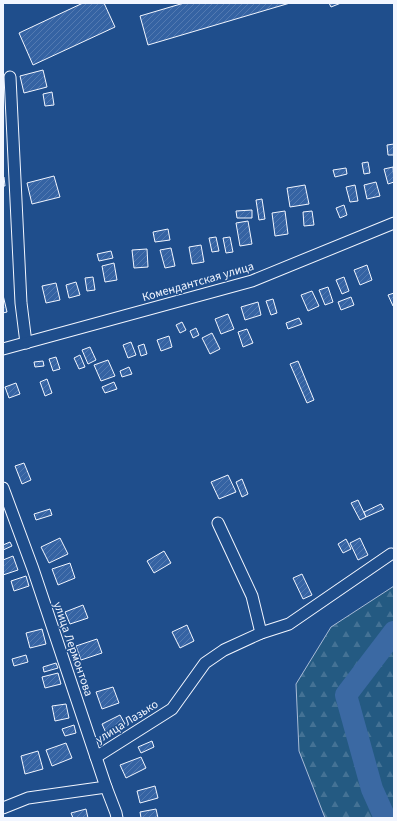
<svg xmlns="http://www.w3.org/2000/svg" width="397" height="821" font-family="'Source Sans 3',sans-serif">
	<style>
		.forest { fill: url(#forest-firs); stroke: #a8bbd7 }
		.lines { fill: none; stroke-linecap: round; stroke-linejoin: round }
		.river { stroke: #3b69a3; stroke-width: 22 }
		.building { fill: url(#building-hatch); stroke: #f2f6ff }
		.minor-casing { stroke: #f2f6ff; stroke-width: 13 }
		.minor { stroke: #1f4e8c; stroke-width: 11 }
		.labels { text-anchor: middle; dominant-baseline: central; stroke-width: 3; stroke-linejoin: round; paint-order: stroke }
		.street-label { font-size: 12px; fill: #f2f6ff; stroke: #1f4e8c }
	</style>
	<defs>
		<pattern id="forest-firs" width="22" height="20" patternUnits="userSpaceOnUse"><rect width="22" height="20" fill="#245a82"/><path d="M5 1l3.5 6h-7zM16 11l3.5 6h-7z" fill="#447295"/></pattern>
		<pattern id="building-hatch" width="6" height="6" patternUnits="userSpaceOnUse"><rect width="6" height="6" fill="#3563a3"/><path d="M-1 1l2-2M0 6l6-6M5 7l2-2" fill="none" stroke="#537ab1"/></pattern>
	</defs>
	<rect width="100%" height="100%" fill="#1f4e8c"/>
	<!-- forest -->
	<path class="forest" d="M394,586V818H325L299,751L296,684L331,627Z"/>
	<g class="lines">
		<!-- river -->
		<path class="river" d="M385,818L372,789L346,695L394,632"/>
	</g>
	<!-- building -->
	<g class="building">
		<path d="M83,3H104L115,27L33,65L19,33Z"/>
		<path d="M184,3H290L148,45L140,16Z"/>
		<path d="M329,3H341L331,7Z"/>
		<path d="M43,70L47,87L24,93L20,76Z"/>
		<path d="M52,92L54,105L45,106L43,94Z"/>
		<path d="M394,144V155H388L387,145Z"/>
		<path d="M368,162L370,173L364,174L362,163Z"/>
		<path d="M393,167L394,182L388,184L384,169Z"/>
		<path d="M346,168L347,174L335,177L333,170Z"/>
		<path d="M54,176L60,197L32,204L27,183Z"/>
		<path d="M3,177H4L5,186H3Z"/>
		<path d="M376,182L380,196L367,199L364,185Z"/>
		<path d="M305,185L309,204L290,207L287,188Z"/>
		<path d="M355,185L358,201L350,202L346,187Z"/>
		<path d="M262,199L265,219L259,220L256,200Z"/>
		<path d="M344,205L347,215L340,218L336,208Z"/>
		<path d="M252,210V218H237L236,211Z"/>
		<path d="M285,211L288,234L275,236L272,213Z"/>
		<path d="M312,211L314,225L304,226L303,212Z"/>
		<path d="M248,221L252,244L240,246L236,223Z"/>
		<path d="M168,229L170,240L155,242L153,232Z"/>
		<path d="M216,237L219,251L212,252L209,238Z"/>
		<path d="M230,237L233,252L226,253L223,238Z"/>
		<path d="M201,245L204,262L192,264L189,247Z"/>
		<path d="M171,248L175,266L165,268L160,250Z"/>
		<path d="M147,249L148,267L134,268L132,250Z"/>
		<path d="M111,251L113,258L99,261L97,254Z"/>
		<path d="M114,263L117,280L105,282L102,266Z"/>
		<path d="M367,265L372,280L360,285L354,270Z"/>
		<path d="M93,277L95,290L87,291L85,278Z"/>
		<path d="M344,277L349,291L342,294L336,280Z"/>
		<path d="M76,282L80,295L69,298L66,285Z"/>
		<path d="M56,283L60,300L46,303L42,286Z"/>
		<path d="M328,287L333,302L325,305L319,290Z"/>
		<path d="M312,291L319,306L308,311L301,295Z"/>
		<path d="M394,293V306H393L388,295Z"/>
		<path d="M3,295L7,312L3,313Z"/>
		<path d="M351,297L354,305L341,310L338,302Z"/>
		<path d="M273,299L277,313L271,315L266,301Z"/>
		<path d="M258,302L261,315L245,320L241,307Z"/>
		<path d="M228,314L234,329L221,334L215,319Z"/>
		<path d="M299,318L302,324L288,329L286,323Z"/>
		<path d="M182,322L186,330L180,333L176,325Z"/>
		<path d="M196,328L199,335L193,338L190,331Z"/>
		<path d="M247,329L253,343L243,347L238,332Z"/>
		<path d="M212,333L220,349L210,354L202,338Z"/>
		<path d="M169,336L172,347L161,351L157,340Z"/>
		<path d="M131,342L136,355L128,358L123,345Z"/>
		<path d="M144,344L147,354L141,356L138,346Z"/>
		<path d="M90,347L96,360L88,364L82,350Z"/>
		<path d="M80,355L85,367L79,369L74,358Z"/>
		<path d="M56,357L60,369L53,371L49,359Z"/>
		<path d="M108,360L115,376L101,381L94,365Z"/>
		<path d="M43,361L44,366L35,367L34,362Z"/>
		<path d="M298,361L314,400L307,403L290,364Z"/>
		<path d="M129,367L132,374L122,377L120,371Z"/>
		<path d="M47,379L52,393L45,396L40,382Z"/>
		<path d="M114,382L117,389L105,393L102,387Z"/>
		<path d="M16,383L20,394L9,398L5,387Z"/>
		<path d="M24,463L31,480L22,484L15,466Z"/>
		<path d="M228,475L236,492L219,499L211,482Z"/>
		<path d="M242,479L248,494L242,497L236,482Z"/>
		<path d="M358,500L366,517L360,520L351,503Z"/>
		<path d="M381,504L384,509L366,517L364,512Z"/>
		<path d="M50,509L52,515L36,520L34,514Z"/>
		<path d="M60,538L68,554L49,563L41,547Z"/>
		<path d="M360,538L368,555L358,560L350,543Z"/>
		<path d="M346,539L351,549L343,553L338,544Z"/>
		<path d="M10,542L12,546L3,550V545Z"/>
		<path d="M164,551L171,563L154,573L147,561Z"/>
		<path d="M13,556L18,570L3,575V560Z"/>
		<path d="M70,563L75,578L58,585L52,569Z"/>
		<path d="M302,574L312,595L303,599L293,578Z"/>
		<path d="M26,576L29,586L14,591L11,581Z"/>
		<path d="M83,605L88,618L70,624L65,612Z"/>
		<path d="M187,625L194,641L180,648L172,632Z"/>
		<path d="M42,629L46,644L30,648L26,633Z"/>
		<path d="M97,639L102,653L81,660L76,646Z"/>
		<path d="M26,655L28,662L14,666L12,659Z"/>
		<path d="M56,663L58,668L44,672L43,667Z"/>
		<path d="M58,673L61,684L45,688L42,677Z"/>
		<path d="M113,687L119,703L102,709L96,692Z"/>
		<path d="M66,704L69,718L55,721L52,706Z"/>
		<path d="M120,715L125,724L106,733L102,724Z"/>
		<path d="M74,725L76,733L65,736L62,729Z"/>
		<path d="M152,741L154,747L141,753L138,747Z"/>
		<path d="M66,743L72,758L52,766L46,750Z"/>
		<path d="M38,751L43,769L25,774L21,756Z"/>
		<path d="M141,757L146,768L126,778L120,765Z"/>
		<path d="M155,786L158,798L140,803L137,791Z"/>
		<path d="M86,809L88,818H73L71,813Z"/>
		<path d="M156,809L158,818H141L140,812Z"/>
	</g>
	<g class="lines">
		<defs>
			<g id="minor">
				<path d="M10,77L21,303L26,343"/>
				<path d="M3,349L252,281L394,223"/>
				<path d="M3,488L33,569L106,787L116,813L117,818"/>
				<path d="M218,523L252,596L261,633"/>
				<path d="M96,757L172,709L205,663L224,650L261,633L289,624L391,554"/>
				<path d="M3,808L28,798L106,787"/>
			</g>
		</defs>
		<!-- minor casing -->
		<use href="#minor" class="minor-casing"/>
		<!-- minor -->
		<use href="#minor" class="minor"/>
	</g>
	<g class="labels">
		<!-- street labels -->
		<g class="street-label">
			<text transform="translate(198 282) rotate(-16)">Комендантская улица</text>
			<text transform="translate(73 649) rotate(71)">улица Лермонтова</text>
			<text transform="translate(127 722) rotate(-32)">улица Лазько</text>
		</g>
	</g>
	<!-- border -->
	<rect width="397" height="821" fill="none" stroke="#f2f6ff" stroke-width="8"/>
</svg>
